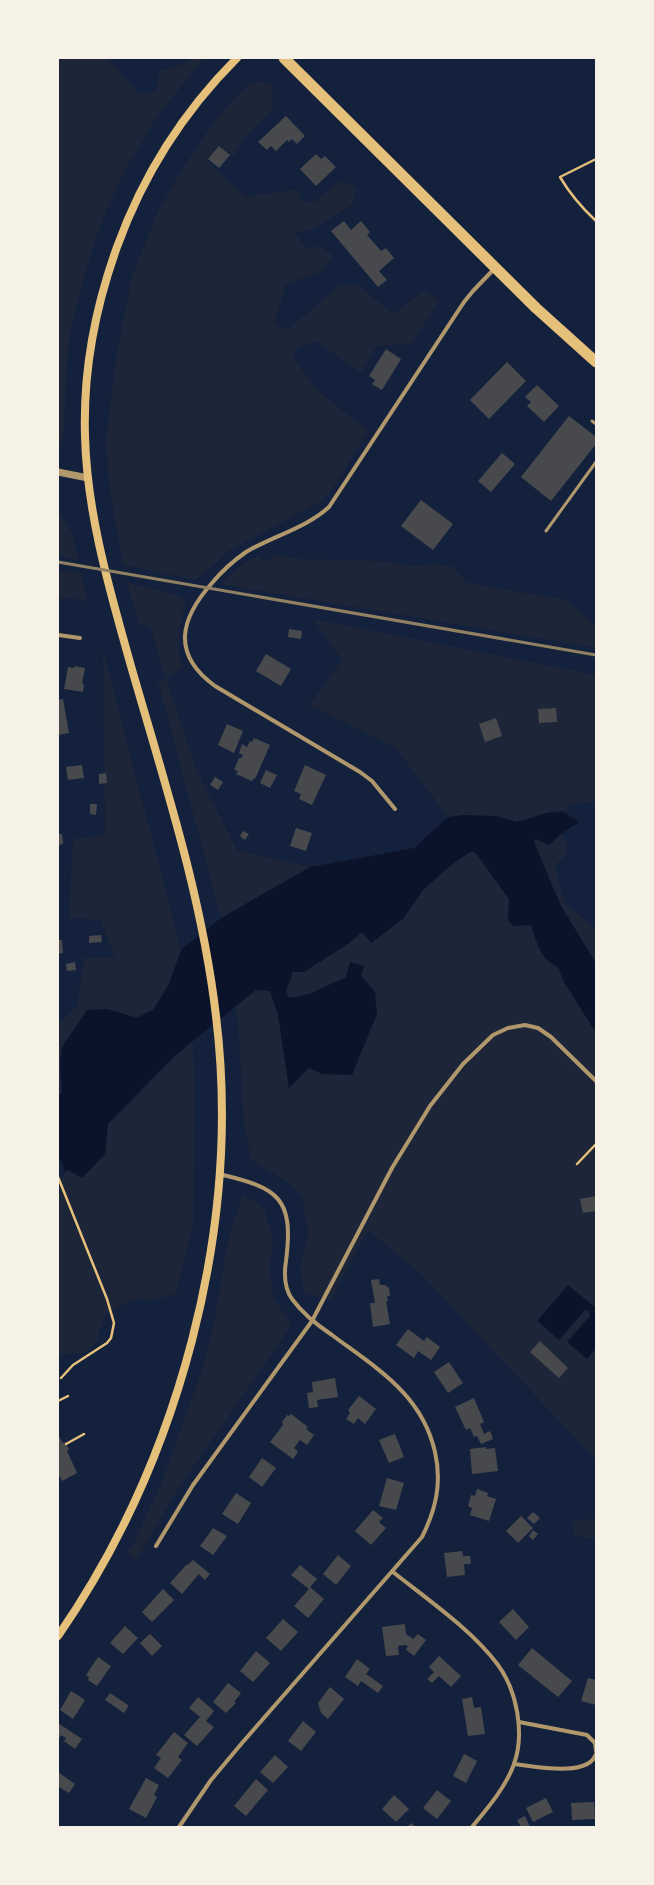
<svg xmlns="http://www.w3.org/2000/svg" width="654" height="1885" font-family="'Crimson Pro',serif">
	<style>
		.green { fill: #1d2539 }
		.water { fill: #0b132b }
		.pier { fill: #14213d }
		.building { fill: #48494c }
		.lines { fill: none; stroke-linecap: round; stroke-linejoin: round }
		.path { stroke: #e5c07b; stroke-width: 2.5 }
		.service { stroke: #b1986c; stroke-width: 3 }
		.minor { stroke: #b1986c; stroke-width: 4 }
		.tertiary { stroke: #b1986c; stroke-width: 7 }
		.secondary { stroke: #e5c07b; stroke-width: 8 }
		.trunk { stroke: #e5c07b; stroke-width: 11 }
		.rail { stroke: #918062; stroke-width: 3 }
	</style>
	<rect width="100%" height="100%" fill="#14213d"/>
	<!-- green -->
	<g class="green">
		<path d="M58,58H107L140,94L156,91L160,71L186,63L190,58H204L158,115L128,165L108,206L93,246L70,330L66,378L64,433L61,443L58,446Z"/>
		<path d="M261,81L272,85L273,109L243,139L233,157L220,146L207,160L244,196L252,197L257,193L262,194L297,190L303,202H314L340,181L357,187L352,205L312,230L294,232L307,249L320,246L333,256L321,272L286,284L274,325L289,329L340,285L357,284L393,314L425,290L439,301L411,344L376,346L361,373L316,341L298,348L293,357L317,390L368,431L336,484L320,502L230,550L196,580L123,565L109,484L106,442L116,358L132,276L157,214L180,173L213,123L238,94L251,84Z"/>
		<path d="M58,509L72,534L78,559L58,556Z"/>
		<path d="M259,555L263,562L276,555L300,559L380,561L411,566L437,564L453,567L467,583L567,600L596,627V648L220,584L244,563Z"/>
		<path d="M58,570L81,573L87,600L81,601L71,597L58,599Z"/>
		<path d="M127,582L182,597L186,604C178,626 175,645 183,667L166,679L197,772L237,850L310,867L414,848L448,817L395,747L309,705L342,660L313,619L596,675V802L572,804L564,811L579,822L562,833L568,845L563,858L555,865L560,889L567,905L596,929V1460L420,1273L368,1230L331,1300L305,1294L300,1269L308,1232L302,1197L289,1183L251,1160L244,1124L238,1022L221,918L158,682L166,679L150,627L139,625Z"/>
		<path d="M103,650L181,950L190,1003L195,1088L193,1226L176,1294L155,1300L135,1299L106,1314L101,1324L97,1342L84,1353L58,1354V1023L77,1007L84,958L115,957L100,920L69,918L73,839L105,835Z"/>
		<path d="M243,1195L255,1201L265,1211L273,1242L269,1268L274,1299L291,1324L283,1338L179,1487L136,1561L127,1551L133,1545L162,1482L203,1367L215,1317L228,1239Z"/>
		<path d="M596,1518V1539L575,1536L572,1522Z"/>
	</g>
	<!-- water -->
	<g class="water">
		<path d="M563,811L579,822L562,833L549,845L536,839L534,842L561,906L596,963V1033L564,982L558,967C541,961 536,941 531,925L513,926L508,920L509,899L475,852H470L450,866L423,890L403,919L371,943L362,932L348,944L304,972H293L286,991L289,998L309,994L346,977L350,962L364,966L361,976L375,992L377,1014L352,1075L322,1074L309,1068L289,1088L278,1015L270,991L256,990L177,1054L108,1124L105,1154L82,1178L68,1170L58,1177V1097L62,1092L60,1063L62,1047L87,1010L108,1009L136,1018L153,1010L169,984L181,950L221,918L310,867L414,848L448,817L463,815L496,816L517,822L546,813Z"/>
		<path d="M568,1285L596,1308V1348L587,1359L567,1342L589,1317L590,1315L589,1311L585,1310L559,1340L537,1321Z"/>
	</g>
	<!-- pier -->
	<path class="pier" d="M58,1154L66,1174L58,1179Z"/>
	<!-- building -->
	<g class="building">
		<path d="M286,116L305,136L297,144L292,139L289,142L287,140L276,151L271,146L267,150L258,142Z"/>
		<path d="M219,146L230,155L219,168L208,159Z"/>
		<path d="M316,154L321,159L325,156L336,167L316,186L300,169Z"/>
		<path d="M344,221L351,230L361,221L370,232L367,235L381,251L386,248L394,258L379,271L387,280L378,287L331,231Z"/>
		<path d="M386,349L401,359L382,390L372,384L375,380L369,376Z"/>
		<path d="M507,362L526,381L489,419L470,400Z"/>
		<path d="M537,385L559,406L544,422L527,406L531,402L525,397Z"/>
		<path d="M569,416L596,437V444L551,501L521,477Z"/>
		<path d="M502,453L515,464L491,492L478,481Z"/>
		<path d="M421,500L453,524L433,550L401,526Z"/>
		<path d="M289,629L302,631L301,639L288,637Z"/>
		<path d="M266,654L291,669L281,686L256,671Z"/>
		<path d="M75,666L85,668L82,683L84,684L83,692L64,689L68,667L74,668Z"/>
		<path d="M63,699L69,733L58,735V700Z"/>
		<path d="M556,708L557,722L539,723L538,709Z"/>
		<path d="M496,718L502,736L485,742L479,724Z"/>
		<path d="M227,724L243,731L234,753L218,745Z"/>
		<path d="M254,738L270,745L255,779L254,778L252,781L236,774L238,771L234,770L239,758H241L243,755L239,753L242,744L247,747L250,741L252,742Z"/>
		<path d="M82,765L84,778L68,780L66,767Z"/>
		<path d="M305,765L326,775L312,805L299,799L301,794L294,791Z"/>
		<path d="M266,770L277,775L270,788L260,783Z"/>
		<path d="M106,773L107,783L99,784V774Z"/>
		<path d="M215,777L223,782L218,790L210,785Z"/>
		<path d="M90,804H97L96,815L90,814Z"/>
		<path d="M296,828L312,833L306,851L290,846Z"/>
		<path d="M243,831L249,834L245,840L240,836Z"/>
		<path d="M58,834H62L63,844L58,845Z"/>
		<path d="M101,935L102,942L89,943V936Z"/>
		<path d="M58,940H62L63,953L58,954Z"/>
		<path d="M75,962L76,970L67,971L66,964Z"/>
		<path d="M596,1196V1211L583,1213L580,1199Z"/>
		<path d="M379,1279L380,1285H385L389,1288L390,1296H387L388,1301H386L390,1324L373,1327L370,1303H375L371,1280Z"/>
		<path d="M408,1329L424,1341L427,1337L440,1347L431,1360L418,1351L414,1358L396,1345Z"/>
		<path d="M540,1341L568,1368L559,1378L530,1352Z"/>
		<path d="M449,1362L463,1383L448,1393L434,1372Z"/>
		<path d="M335,1378L338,1397L317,1400L318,1407L309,1408L307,1393L313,1392L312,1382Z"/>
		<path d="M359,1396L376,1409L365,1424L358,1418L354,1424L346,1419L350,1413L348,1410Z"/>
		<path d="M474,1398L484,1422L480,1424L484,1434L490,1431L493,1439L481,1444L477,1436L474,1437L470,1428L466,1430L455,1407Z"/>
		<path d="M291,1414L308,1427L306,1429L314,1435L307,1445L300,1440L294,1448L298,1452L293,1459L270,1442L283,1425L282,1422L287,1415L289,1416Z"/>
		<path d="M395,1434L404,1457L389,1463L379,1440Z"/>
		<path d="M58,1435L63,1443L65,1442L69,1449L67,1451L77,1473L62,1481L58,1473Z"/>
		<path d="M486,1447V1449L495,1448L498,1471L472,1474L470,1449Z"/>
		<path d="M262,1458L276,1468L262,1487L249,1477Z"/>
		<path d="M387,1478L404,1483L396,1510L379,1506Z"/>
		<path d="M477,1489L488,1493L487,1496L496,1499L489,1521L470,1515L472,1508L468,1506L471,1495L475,1496Z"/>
		<path d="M236,1493L251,1503L238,1524L222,1514Z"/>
		<path d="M373,1510L383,1518L379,1522L386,1528L371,1545L355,1531Z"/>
		<path d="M533,1512L540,1518L534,1524L527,1518Z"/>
		<path d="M521,1516L533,1528L518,1543L506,1531Z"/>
		<path d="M213,1528L227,1536L213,1555L200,1546Z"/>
		<path d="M533,1530L538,1534L533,1540L529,1536Z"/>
		<path d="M462,1551L463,1556H470L471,1564H464L465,1575L447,1577L444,1553Z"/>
		<path d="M338,1555L351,1566L336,1585L323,1574Z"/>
		<path d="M193,1560L210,1574L205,1580L199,1574L182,1594L170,1583L187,1564L188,1565Z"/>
		<path d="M300,1565L317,1579L310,1587L324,1599L308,1618L294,1606L309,1589L291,1575Z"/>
		<path d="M163,1589L174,1600L152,1622L142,1612Z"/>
		<path d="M513,1609L529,1627L516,1640L499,1622Z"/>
		<path d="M283,1619L298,1632L281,1651L266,1638Z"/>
		<path d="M405,1624L406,1634L413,1639L418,1634L426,1640L414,1656L406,1650L408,1646L405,1645L398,1646L399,1655L386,1656L382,1627Z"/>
		<path d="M125,1626L138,1638L123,1654L110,1643Z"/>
		<path d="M150,1634L162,1646L152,1656L140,1643Z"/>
		<path d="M532,1648L572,1681L558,1697L518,1665Z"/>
		<path d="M256,1651L270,1663L253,1682L240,1671Z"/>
		<path d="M439,1656L461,1676L451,1687L439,1676L432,1683L427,1679L434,1672L429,1667Z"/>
		<path d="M98,1657L111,1666L97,1686L88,1680L89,1677L86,1675Z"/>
		<path d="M357,1659L370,1669L366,1674L383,1686L378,1693L361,1681L358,1686L345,1677Z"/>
		<path d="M588,1678L596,1680V1705L581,1701Z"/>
		<path d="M228,1683L241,1693L234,1702L236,1703L226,1713L213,1702Z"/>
		<path d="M330,1687L344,1699L328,1719L321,1713L318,1703Z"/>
		<path d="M71,1691L85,1700L73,1719L60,1710Z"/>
		<path d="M110,1693L128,1705V1707L124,1713L105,1700Z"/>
		<path d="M198,1697L214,1711L206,1721L214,1727L197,1746L184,1735L200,1717L189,1708Z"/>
		<path d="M472,1697L474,1708L481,1707L485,1734L468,1736L462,1699Z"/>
		<path d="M303,1721L316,1732L301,1751L288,1741Z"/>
		<path d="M58,1723L82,1739L75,1749L64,1741L66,1738L61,1735L58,1740Z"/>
		<path d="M174,1732L188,1743L178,1757L182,1760L168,1778L154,1768L161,1758L156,1755Z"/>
		<path d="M464,1754L477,1761L466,1783L453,1776Z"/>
		<path d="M275,1755L288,1767L273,1783L260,1772Z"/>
		<path d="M58,1772L75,1784L69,1793L59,1787L58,1789Z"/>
		<path d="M146,1778L159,1785L154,1795L157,1797L146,1818L129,1809Z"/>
		<path d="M256,1779L268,1790L246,1816L234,1806Z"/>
		<path d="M437,1790L451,1801L437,1819L423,1808Z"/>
		<path d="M394,1795L409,1809L396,1822L382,1809Z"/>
		<path d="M546,1798L553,1812L533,1822L526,1808Z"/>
		<path d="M594,1802L595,1819L572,1820L571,1803Z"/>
		<path d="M525,1816L530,1827H521L517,1820Z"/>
		<path d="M411,1823L416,1827H407Z"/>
	</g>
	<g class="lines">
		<!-- path -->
		<g class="path">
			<path d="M596,159L560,177C570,194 581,207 596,221"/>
			<path d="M577,1164L596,1144"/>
			<path d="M58,1177L107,1299L114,1323L111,1338L107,1343L73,1365L61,1378"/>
			<path d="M58,1401L68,1396"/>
			<path d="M66,1444L84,1434"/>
		</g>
		<!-- service -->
		<g class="service">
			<path d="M592,421L596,424"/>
			<path d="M546,531L596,462"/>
		</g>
		<!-- minor -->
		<g class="minor">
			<path d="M58,635L80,638"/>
			<path d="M395,809L372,781L360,772L215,686C171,654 180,619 212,583C222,571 233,561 246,552C273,536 306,528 329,507L464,302L473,291L494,269"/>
			<path d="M156,1546L193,1485L312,1321L392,1168L430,1106L463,1064L493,1035L508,1028L525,1025L538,1028L551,1037L596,1081"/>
			<path d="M393,1572C427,1599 472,1630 498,1665C517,1691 525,1733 514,1764C506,1787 487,1809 472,1827"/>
			<path d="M519,1722L587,1735L595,1743L596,1751"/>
			<path d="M514,1764C534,1766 588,1778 596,1754"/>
			<path d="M179,1827L211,1780L242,1743L422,1537C436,1509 442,1483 435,1452C422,1394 376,1368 332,1335C317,1325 303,1314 292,1299C284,1288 284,1274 286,1261C294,1198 279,1188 219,1174"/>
		</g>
		<!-- tertiary -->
		<path class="tertiary" d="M58,472L88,478"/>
		<!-- secondary -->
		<path class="secondary" d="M58,1636C179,1461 242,1228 216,1016C202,896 164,781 131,666C110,591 87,515 85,436C83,372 95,308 117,247C143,175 183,112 237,58"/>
		<!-- trunk -->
		<path class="trunk" d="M284,58L536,308L596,362"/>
		<!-- rail -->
		<path class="rail" d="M58,562L596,655"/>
	</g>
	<!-- border -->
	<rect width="654" height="1885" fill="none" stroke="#f6f1e7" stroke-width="118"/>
</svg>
